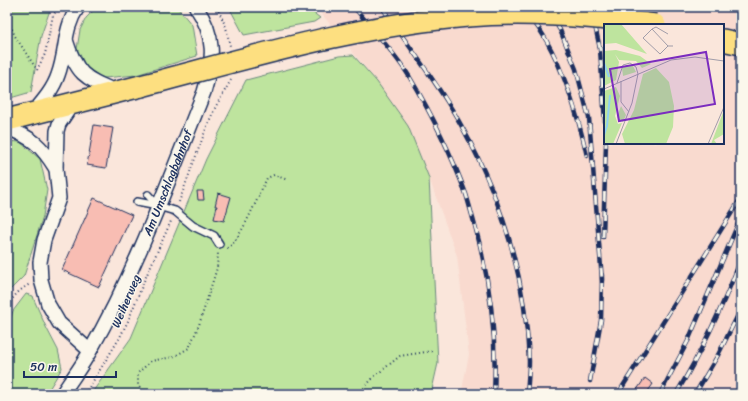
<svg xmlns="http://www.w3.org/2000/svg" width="748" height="401" font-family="Sriracha,sans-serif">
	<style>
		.built { fill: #f9dacf; fill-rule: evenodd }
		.green { fill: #bee49e; stroke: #6c8a7e }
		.building { fill: #f8bdb3; stroke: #1b2f5e }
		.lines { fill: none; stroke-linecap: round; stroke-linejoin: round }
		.lane-casing { stroke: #1b2f5e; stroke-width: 10 }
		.street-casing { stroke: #1b2f5e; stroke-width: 16 }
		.primary-casing { stroke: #1b2f5e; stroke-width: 24 }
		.path { stroke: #1b2f5e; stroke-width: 2; stroke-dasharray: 1 3; stroke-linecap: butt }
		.lane { stroke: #fbf7ec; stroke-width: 7 }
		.street { stroke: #fbf7ec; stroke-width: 13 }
		.primary { stroke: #fddf80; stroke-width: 21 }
		.rail-casing { stroke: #1b2f5e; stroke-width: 4.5 }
		.rail { stroke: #fbf7ec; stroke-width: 3; stroke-dasharray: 9; stroke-linecap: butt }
		.primary-bridge-casing { stroke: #1b2f5e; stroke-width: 24; stroke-linecap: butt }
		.primary-bridge { stroke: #fddf80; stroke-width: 21 }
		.labels { text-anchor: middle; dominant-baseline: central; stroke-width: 3; stroke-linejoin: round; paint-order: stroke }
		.street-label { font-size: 12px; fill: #1b2f5e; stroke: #fbf7ec }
		.inset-river { fill: none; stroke: #90d0f2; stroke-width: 2 }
		.inset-road { fill: none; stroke: #a19da9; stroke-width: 1 }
		.view { fill: #7b2cbf; fill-opacity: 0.15; stroke: #7b2cbf; stroke-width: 2 }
		.inset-edge { fill: none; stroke: #1b2f5e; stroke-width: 2 }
	</style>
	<rect width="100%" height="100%" fill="#fae6db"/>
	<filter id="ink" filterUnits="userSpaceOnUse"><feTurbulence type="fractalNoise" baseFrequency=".025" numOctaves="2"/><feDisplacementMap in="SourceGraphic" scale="8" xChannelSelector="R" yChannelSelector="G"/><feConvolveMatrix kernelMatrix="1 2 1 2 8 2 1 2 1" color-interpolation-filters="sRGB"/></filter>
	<g filter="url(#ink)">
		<!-- built -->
		<path class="built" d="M316,7H741V394H461L469,355L457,256L429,178L407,126L377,82ZM605,25H723V143H605Z"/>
		<!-- green -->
		<g class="green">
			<path d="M7,7H51L41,36L31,92L7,99Z"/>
			<path d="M97,7H177L192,25L197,56L136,75L104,78L88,70L77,49L80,30L86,18Z"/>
			<path d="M229,7H306L320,18L314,22L244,35Z"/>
			<path d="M353,55L377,82L408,126L429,178L438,363L431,394H91L131,338L206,159L246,80L339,56Z"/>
			<path d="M7,141L20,142L40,159L47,190L43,216L24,276L7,293Z"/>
			<path d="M26,294L33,296L35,302L46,327L58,350L62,368L46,394H7V329L13,311Z"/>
		</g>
		<!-- building -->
		<g class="building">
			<path d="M94,125L113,128L106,168L87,165Z"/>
			<path d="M197,191H203L204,200H198Z"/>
			<path d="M218,193L231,197L224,221L214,219L217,206H215Z"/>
			<path d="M94,198L132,215L99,287L62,270Z"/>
			<path d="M645,378L653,384L646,394H634Z"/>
		</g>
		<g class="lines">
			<defs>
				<g id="lane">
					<path d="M148,195L158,206"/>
					<path d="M137,202L158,206L175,211L193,226L214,236L219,244"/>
				</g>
				<g id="street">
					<path d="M66,40C77,76 85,78 118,92"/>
					<path d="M73,103L59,124L57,131L56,169L59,198L44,240L40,262L41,280L48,304L59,323L90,351"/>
					<path d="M32,114C42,102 53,90 58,75C67,51 63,29 78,7"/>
					<path d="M7,128C33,138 41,145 56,169"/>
					<path id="s1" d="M62,394C71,380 82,366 90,351C137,269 169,179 204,92C214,60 216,36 196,7"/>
				</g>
				<g id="primary">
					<path d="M723,40L741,44"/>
					<path d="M7,120L141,86"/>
				</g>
			</defs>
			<!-- lane casing -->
			<use href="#lane" class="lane-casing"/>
			<!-- street casing -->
			<use href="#street" class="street-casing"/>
			<!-- primary casing -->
			<use href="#primary" class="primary-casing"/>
			<!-- path -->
			<g class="path">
				<path d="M217,7L226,27L230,46"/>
				<path d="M7,18L15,36L37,70"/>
				<path d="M37,70L45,54L53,15L60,7"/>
				<path d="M179,202L207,126L216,106L231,80"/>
				<path d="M227,248C239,244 260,192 267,178L274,175L288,180"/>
				<path d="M7,309C12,297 19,290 30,284"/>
				<path d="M85,394L119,339L128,321L144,281L172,219"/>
				<path d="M145,394L138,385V373L151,361L173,357L189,348L199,325L217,268L218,253"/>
				<path d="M358,394L375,376L400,356L432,351"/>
			</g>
			<!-- lane -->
			<use href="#lane" class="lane"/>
			<!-- street -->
			<use href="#street" class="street"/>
			<!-- primary -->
			<use href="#primary" class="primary"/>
			<defs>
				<g id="rail">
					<path d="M354,7C372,29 394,52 409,76C431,113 451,153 466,194C469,204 472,215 475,226C490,280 497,337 494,394"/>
					<path d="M382,7C408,46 438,83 461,125C501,197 526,278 529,361C529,372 528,383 527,394"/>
					<path d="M523,7C530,18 540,28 546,40C566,75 578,116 587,156"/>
					<path d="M546,7L560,30L576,69L589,118L602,280"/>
					<path d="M591,7L600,49L605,122"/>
					<path d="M603,7L606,25"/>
					<path d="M603,237L606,143"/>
					<path d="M590,381L601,320L602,275"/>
					<path d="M618,394L741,198"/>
					<path d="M660,394L688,341L741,217"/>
					<path d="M676,394C702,351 723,306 741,259"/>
					<path d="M695,394L718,355L741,309"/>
				</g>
			</defs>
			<!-- rail casing -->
			<use href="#rail" class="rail-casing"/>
			<!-- rail -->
			<use href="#rail" class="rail"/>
			<defs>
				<path id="primary-bridge" d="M141,86C249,58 357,25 468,16C530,11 593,16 655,25"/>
			</defs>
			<!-- primary-bridge casing -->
			<use href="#primary-bridge" class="primary-bridge-casing"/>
			<!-- primary-bridge -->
			<use href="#primary-bridge" class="primary-bridge"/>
		</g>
	</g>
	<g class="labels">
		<!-- street labels -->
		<g class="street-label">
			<text stroke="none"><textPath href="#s1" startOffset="237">Am Umschlagbahnhof</textPath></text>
			<text transform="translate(126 301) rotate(-67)">Weiherweg</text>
		</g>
	</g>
	<!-- overview -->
	<g transform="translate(604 24)">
		<rect width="120" height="120" fill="#fae6db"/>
		<path d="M0,0H17L43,30L12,19L0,20ZM12,26L36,32L47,40L38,44L32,37L15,36L11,30L15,38L12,56L0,62V27ZM23,41L29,42L32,48L19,52L18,44ZM52,44L65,58L70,82L69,103L62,120H21L18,110L30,86L39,50ZM12,63L16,72L11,92L14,100L18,99L9,120H0V67ZM17,82L22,91L19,98L13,93ZM120,86V110L110,116L113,120H107Z" fill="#bee49e"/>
		<path class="inset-river" d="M0,39L5,53M0,111L3,102L6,71"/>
		<path class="inset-road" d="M48,5L39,14L56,30L64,22M64,10L52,3L48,5L64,22H69M17,57V78L25,88M0,65L67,36L91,33L120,37M12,120L28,79L34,50L32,43L26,39L19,41L13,59M104,120L120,83"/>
		<path class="view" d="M102,28L111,80L15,97L6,45Z"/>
		<rect width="120" height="120" class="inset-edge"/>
	</g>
	<!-- margin -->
	<rect width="748" height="401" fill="none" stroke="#fbf7ec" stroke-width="24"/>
	<rect x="12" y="12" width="724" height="377" fill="none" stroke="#1b2f5e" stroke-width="1.5" filter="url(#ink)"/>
	<!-- scale -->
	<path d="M24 371v6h92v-6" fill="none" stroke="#1b2f5e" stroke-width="2"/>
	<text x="30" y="371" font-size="12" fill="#1b2f5e" stroke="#fbf7ec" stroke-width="3" paint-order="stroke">50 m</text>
</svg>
